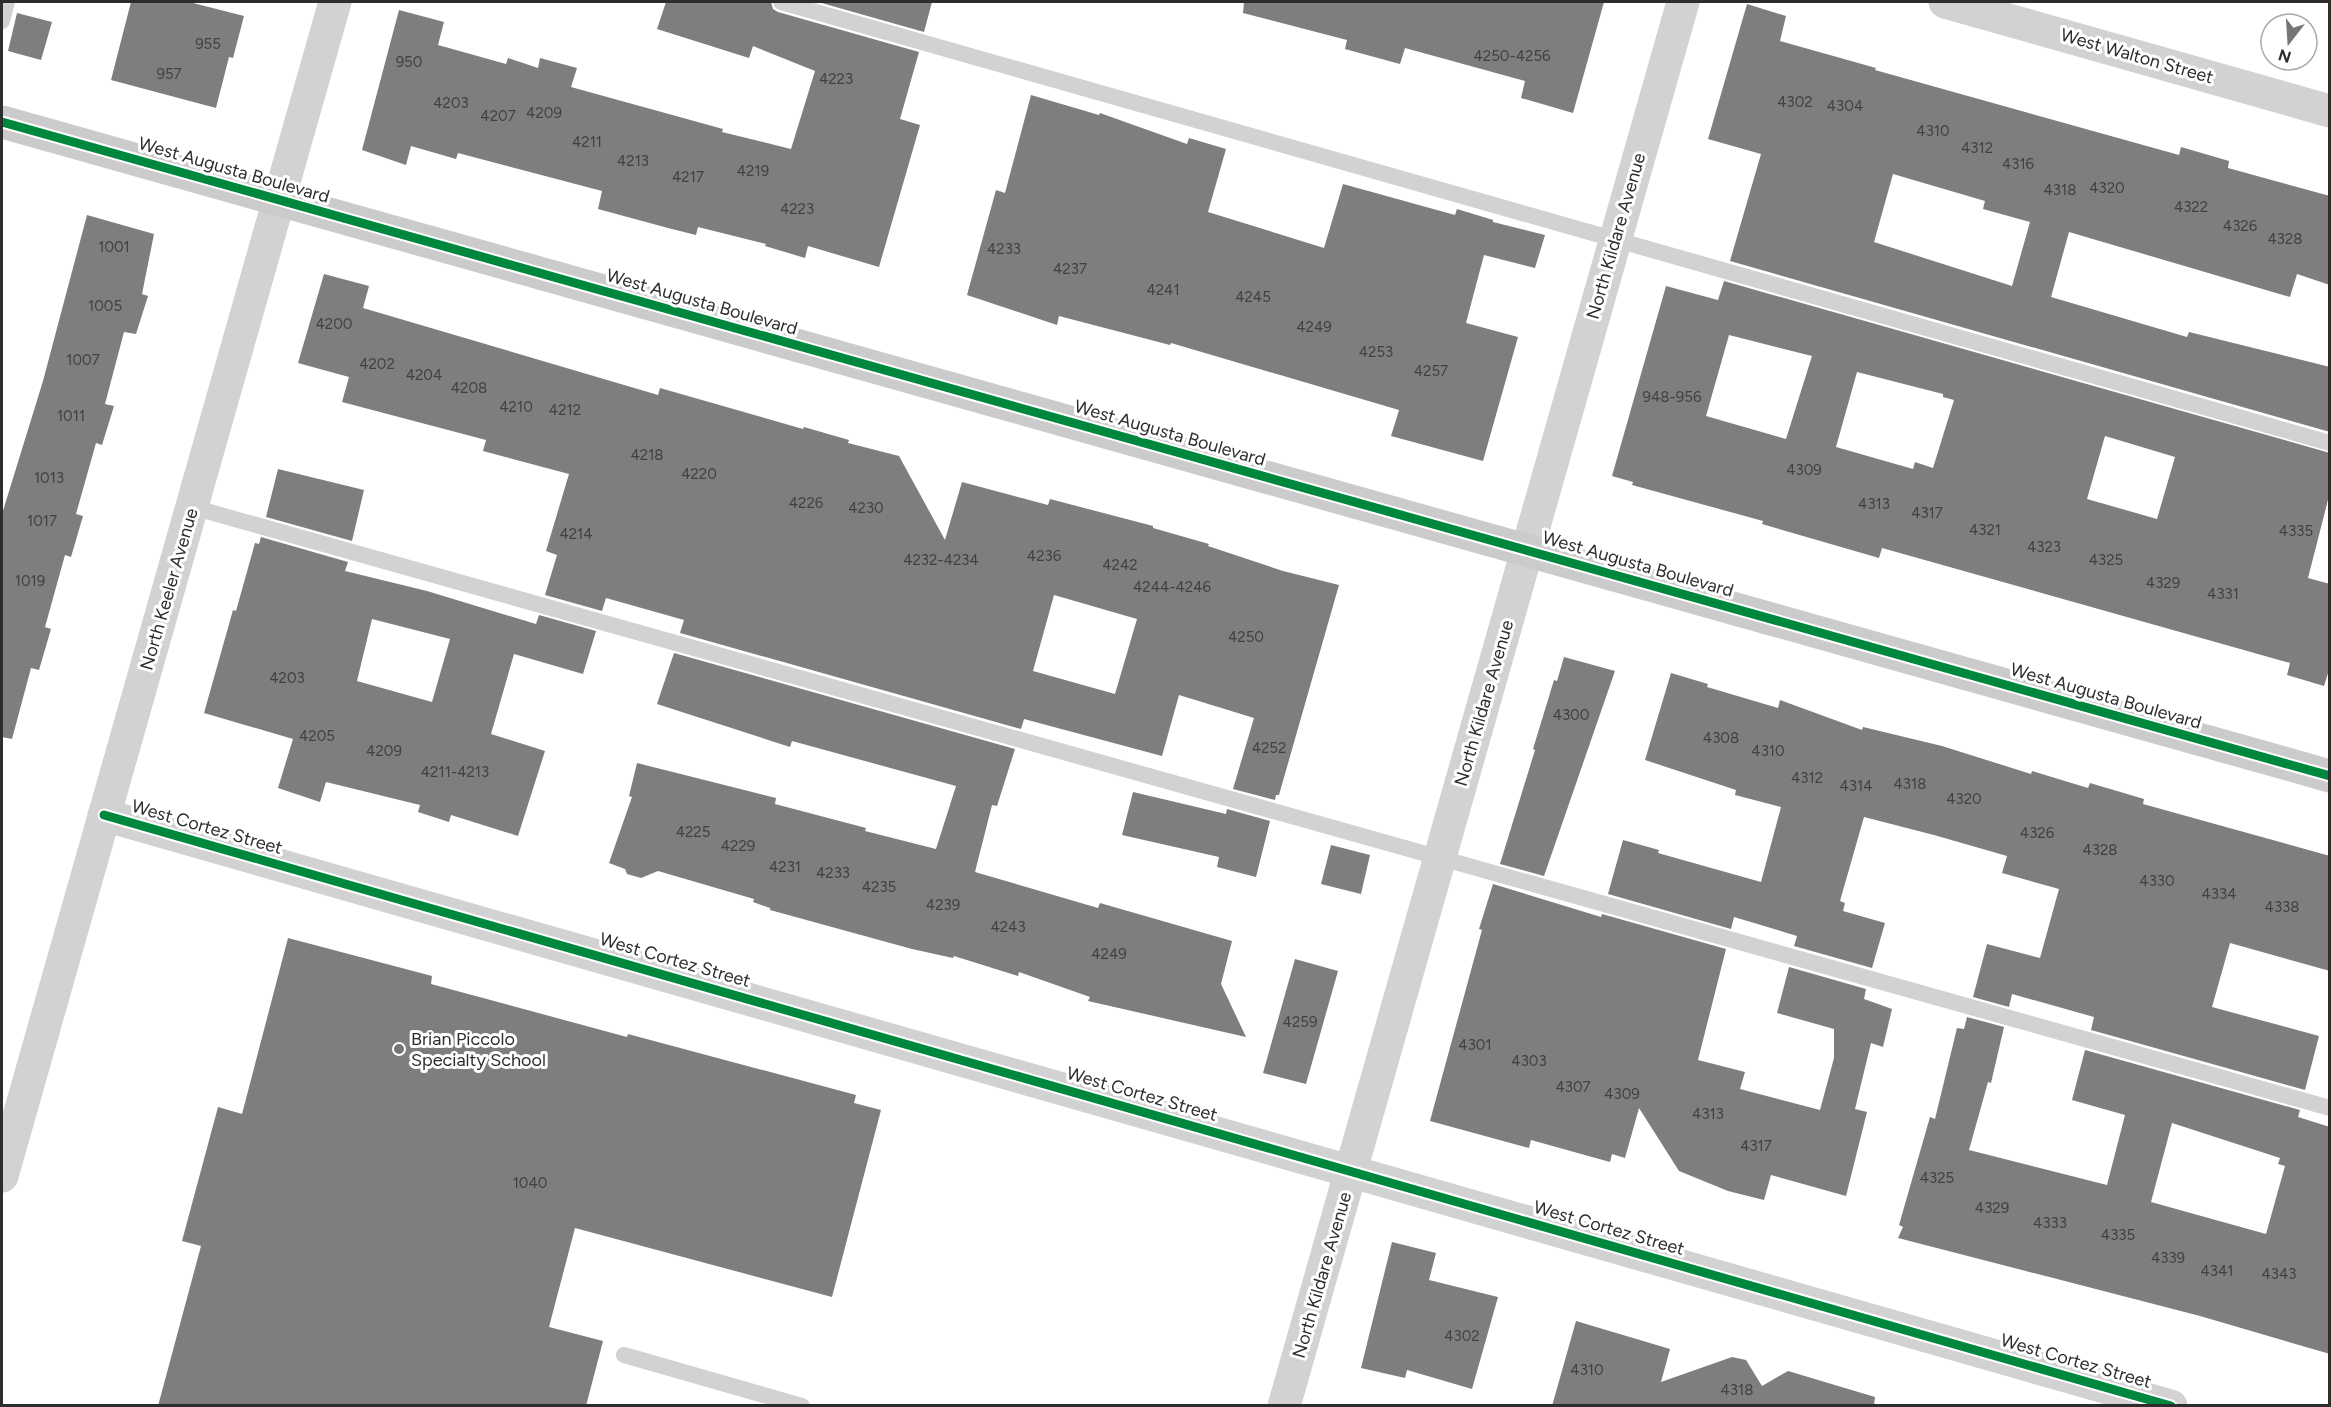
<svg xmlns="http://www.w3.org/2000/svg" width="2331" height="1407" font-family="Figtree,sans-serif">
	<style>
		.building { fill: #7e7e7e; fill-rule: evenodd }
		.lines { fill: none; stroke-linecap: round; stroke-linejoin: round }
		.lane { stroke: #d2d2d2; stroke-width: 16 }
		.street { stroke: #d2d2d2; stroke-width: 33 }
		.secondary { stroke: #cbcbcb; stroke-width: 33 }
		.cycleway-casing { stroke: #fff; stroke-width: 13 }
		.cycleway { stroke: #00873e; stroke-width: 9 }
		.poi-dot { fill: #767676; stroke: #fff; stroke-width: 2 }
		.labels { text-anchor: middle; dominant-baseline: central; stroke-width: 6; stroke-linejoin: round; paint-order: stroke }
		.number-label { font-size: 15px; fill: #414141 }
		.street-label { font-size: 18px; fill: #2d2d2d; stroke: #fff }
		.poi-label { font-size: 18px; fill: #2d2d2d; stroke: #fff; text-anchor: start }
	</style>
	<rect width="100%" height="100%" fill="#fff"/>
	<!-- building -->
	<g class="building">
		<path d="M131,2H189L244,16L233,58L229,57L216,108L111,80Z"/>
		<path d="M666,2H771L773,9L778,12L919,52L900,119L920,125L879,267L808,246L805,258L765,246L766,244L698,227L696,235L668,228L598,209L602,191L458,153L456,159L411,146L406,165L362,150L399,10L444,22L438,45L506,64L508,58L538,68L540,58L577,68L571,87L723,129L722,132L791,149L815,71L753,46L749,58L657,29Z"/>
		<path d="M818,2H932L924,32Z"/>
		<path d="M1244,2H1604L1573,113L1521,98L1525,81L1405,48L1400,64L1345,49L1347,40L1243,13Z"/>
		<path d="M1747,4L1786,16L1780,41L1876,68L1875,70L2179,155L2181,147L2229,161L2228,168L2330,196V285L2297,274L2290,297L2069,232L2051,297L2187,337L2189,332L2330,367V432L1730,261L1761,154L1708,139ZM1893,174L1985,201L1983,209L2030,222L2012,286L1874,242Z"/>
		<path d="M17,13L52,22L41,60L8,51Z"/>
		<path d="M1031,95L1099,115L1100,113L1187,144L1189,138L1226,149L1208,212L1324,248L1343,184L1455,215L1457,209L1493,220V222L1545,235L1535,268L1484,255L1466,323L1518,337L1483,461L1391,436L1399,410L1171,343L1170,345L1059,316L1057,325L967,295L996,190L1005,193Z"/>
		<path d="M87,215L154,234L142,294L148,296L136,334L124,332L105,404L114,406L102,445L96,443L76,514L83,516L71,557L65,555L45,627L51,629L39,670L31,668L12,739L2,737V514L43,381Z"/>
		<path d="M324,274L369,286L363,308L658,395L660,388L803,429L804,427L849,440L848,443L899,456L945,540L962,482L1048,505L1050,499L1153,526V528L1209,544L1208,546L1283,571L1339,585L1279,795H1276L1275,800L1233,789L1254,718L1179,695L1162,756L1024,719L1021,729L680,633L684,620L606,598L602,611L545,595L557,555L546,551L569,474L483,451L486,440L342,402L349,377L298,363ZM1054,595L1137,619L1115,694L1033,671Z"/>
		<path d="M1724,281L2330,453V492L2308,578L2330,584V667L2324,686L2287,675L2290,663L1882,548L1879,558L1762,524L1763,521L1632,485L1633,482L1612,476L1666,286L1718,300ZM1729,335L1812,356L1786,439L1706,416ZM1857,372L1943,394V397L1954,400L1933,468L1915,462L1913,469L1836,447ZM2105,436L2175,457L2157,519L2087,499Z"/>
		<path d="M278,469L364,490L352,541L266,517Z"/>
		<path d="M261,537L348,562L345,571L427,591L536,624L539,615L596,631L583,674L514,654L491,734L545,751L518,836L451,815L449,822L418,812L420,805L326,782L320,802L278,788L293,739L204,713L233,610L236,611L255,543L259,544ZM372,619L450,639L432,702L357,681Z"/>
		<path d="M674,653L1015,749L997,806L992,805L975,872L1098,908L1100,903L1232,941L1221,984L1246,1037L1088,1001L1090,997L1019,972L1018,976L954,956L953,958L912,949L770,910V908L753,902L754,899L658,871L641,878L627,874L625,869L609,863L632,797L629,796L637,763L776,798L775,804L866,828L865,831L936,849L956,786L792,741L790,747L657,704Z"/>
		<path d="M1564,657L1615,671L1544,876L1500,864L1535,750L1533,749L1554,680L1557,681Z"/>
		<path d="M1671,673L1708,684L1707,687L1778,708L1780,700L1862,730L1863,727L1942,746L2031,774L2032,771L2088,788L2090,783L2144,799L2143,804L2330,856V971L2230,943L2212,1007L2319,1036L2305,1090L2091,1030L2094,1017L2012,994L2009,1007L1973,997L1987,944L2040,958L2059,889L2002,873L2007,856L1934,835L1864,817L1840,901L1845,903L1843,911L1885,923L1872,968L1794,946L1797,936L1734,917L1731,929L1608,894L1623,840L1659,850L1658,853L1761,882L1781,807L1735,795L1736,790L1645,760Z"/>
		<path d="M1133,792L1226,814L1227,809L1270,821L1256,877L1217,867L1219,857L1122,835Z"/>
		<path d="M1331,845L1370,855L1361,894L1321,884Z"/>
		<path d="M1493,884L1601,917L1602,914L1726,949L1698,1060L1745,1072L1740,1089L1820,1110L1834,1058V1029L1777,1013L1789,967L1866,989L1864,999L1892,1009L1883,1047L1871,1043L1855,1109L1867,1112L1846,1196L1771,1175L1764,1200L1728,1191L1679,1171L1639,1108L1625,1158L1612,1154L1610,1162L1531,1140L1529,1148L1430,1121L1482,930L1479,929Z"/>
		<path d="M288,938L432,976L431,984L627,1037L628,1034L856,1095L854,1103L881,1110L832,1297L575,1228L549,1327L603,1341L586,1406H158L201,1246L182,1241L218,1107L242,1114Z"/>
		<path d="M1295,959L1338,971L1306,1084L1263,1073Z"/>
		<path d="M1967,1017L2004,1027L1991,1083L1988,1082L1969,1150L2107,1185L2125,1115L2072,1100L2085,1050L2300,1110L2298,1117L2330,1127V1354L2200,1316L1898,1238L1903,1227L1899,1225L1930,1117L1935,1119L1957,1028L1964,1029ZM2172,1123L2280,1158L2278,1164L2285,1166L2266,1234L2151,1202Z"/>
		<path d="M1392,1242L1436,1253L1429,1280L1498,1297L1472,1389L1407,1370L1405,1378L1361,1368Z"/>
		<path d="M1576,1321L1670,1349L1661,1382L1732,1357L1746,1360L1762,1386L1788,1371L1875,1397L1874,1406H1552Z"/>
	</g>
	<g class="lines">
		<!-- lane -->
		<g class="lane">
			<path d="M781,2L2330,443"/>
			<path d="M2,21L7,2"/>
			<path d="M192,507L2330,1108"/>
			<path d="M624,1355L802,1406"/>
		</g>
		<!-- street -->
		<g class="street">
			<path d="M1945,2L2330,111"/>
			<path d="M104,815L2171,1406"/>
			<path d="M2,1176L335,2"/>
			<path d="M1284,1406L1683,2"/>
		</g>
		<!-- secondary -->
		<path class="secondary" d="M2,122L2330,776"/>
		<defs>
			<g id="cycleway">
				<path d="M2,122L2330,776"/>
				<path d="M104,815L2171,1406"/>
			</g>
		</defs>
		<!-- cycleway casing -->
		<use href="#cycleway" class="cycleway-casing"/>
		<!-- cycleway -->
		<use href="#cycleway" class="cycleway"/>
	</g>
	<!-- markers -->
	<circle class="poi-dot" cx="399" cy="1049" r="6"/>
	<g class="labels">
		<!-- number labels -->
		<g class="number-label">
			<text x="208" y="44">955</text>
			<text x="1512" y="56">4250-4256</text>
			<text x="409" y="62">950</text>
			<text x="169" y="74">957</text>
			<text x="836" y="79">4223</text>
			<text x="1795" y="102">4302</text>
			<text x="451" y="103">4203</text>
			<text x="1845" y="106">4304</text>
			<text x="544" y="113">4209</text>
			<text x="498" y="116">4207</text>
			<text x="1933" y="131">4310</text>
			<text x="587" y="142">4211</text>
			<text x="1977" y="148">4312</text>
			<text x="633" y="161">4213</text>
			<text x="2018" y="164">4316</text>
			<text x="753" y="171">4219</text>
			<text x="688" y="177">4217</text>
			<text x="2107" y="188">4320</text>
			<text x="2060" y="190">4318</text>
			<text x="2191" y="207">4322</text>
			<text x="797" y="209">4223</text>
			<text x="2240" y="226">4326</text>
			<text x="2285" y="239">4328</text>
			<text x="114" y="247">1001</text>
			<text x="1004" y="249">4233</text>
			<text x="1070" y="269">4237</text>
			<text x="1163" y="290">4241</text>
			<text x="1253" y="297">4245</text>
			<text x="105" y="306">1005</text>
			<text x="334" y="324">4200</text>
			<text x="1314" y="327">4249</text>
			<text x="1376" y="352">4253</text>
			<text x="83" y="360">1007</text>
			<text x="377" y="364">4202</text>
			<text x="1431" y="371">4257</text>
			<text x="424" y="375">4204</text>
			<text x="469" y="388">4208</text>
			<text x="1672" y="397">948-956</text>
			<text x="516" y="407">4210</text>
			<text x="565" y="410">4212</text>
			<text x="71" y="416">1011</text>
			<text x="647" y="455">4218</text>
			<text x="1804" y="470">4309</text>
			<text x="699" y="474">4220</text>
			<text x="49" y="478">1013</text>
			<text x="806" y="503">4226</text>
			<text x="1874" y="504">4313</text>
			<text x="866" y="508">4230</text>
			<text x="1927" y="513">4317</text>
			<text x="42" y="521">1017</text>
			<text x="1985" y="530">4321</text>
			<text x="2296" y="531">4335</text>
			<text x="576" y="534">4214</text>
			<text x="2044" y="547">4323</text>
			<text x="1044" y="556">4236</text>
			<text x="941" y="560">4232-4234</text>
			<text x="2106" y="560">4325</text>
			<text x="1120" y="565">4242</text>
			<text x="30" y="581">1019</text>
			<text x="2163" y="583">4329</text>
			<text x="1172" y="587">4244-4246</text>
			<text x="2223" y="594">4331</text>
			<text x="1246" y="637">4250</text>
			<text x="287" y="678">4203</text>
			<text x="1571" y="715">4300</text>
			<text x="317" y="736">4205</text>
			<text x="1721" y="738">4308</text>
			<text x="1269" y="748">4252</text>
			<text x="384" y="751">4209</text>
			<text x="1768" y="751">4310</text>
			<text x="455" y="772">4211-4213</text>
			<text x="1807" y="778">4312</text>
			<text x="1910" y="784">4318</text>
			<text x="1856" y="786">4314</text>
			<text x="1964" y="799">4320</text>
			<text x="693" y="832">4225</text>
			<text x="2037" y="833">4326</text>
			<text x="738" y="846">4229</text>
			<text x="2100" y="850">4328</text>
			<text x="785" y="867">4231</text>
			<text x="833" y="873">4233</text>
			<text x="2157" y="881">4330</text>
			<text x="879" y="887">4235</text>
			<text x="2219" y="894">4334</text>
			<text x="943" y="905">4239</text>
			<text x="2282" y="907">4338</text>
			<text x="1008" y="927">4243</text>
			<text x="1109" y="954">4249</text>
			<text x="1300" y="1022">4259</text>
			<text x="1475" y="1045">4301</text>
			<text x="1529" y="1061">4303</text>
			<text x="1573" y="1087">4307</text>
			<text x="1622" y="1094">4309</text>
			<text x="1708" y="1114">4313</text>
			<text x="1756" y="1146">4317</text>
			<text x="1937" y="1178">4325</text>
			<text x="530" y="1183">1040</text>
			<text x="1992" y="1208">4329</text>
			<text x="2050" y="1223">4333</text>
			<text x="2118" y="1235">4335</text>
			<text x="2168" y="1258">4339</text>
			<text x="2217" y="1271">4341</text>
			<text x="2279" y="1274">4343</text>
			<text x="1462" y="1336">4302</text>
			<text x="1587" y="1370">4310</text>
			<text x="1737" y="1390">4318</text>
		</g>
		<!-- street labels -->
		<g class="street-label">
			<text transform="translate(2137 56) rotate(16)">West Walton Street</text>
			<text transform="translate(234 170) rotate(16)">West Augusta Boulevard</text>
			<text transform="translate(1616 236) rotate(-74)">North Kildare Avenue</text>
			<text transform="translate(702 302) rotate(16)">West Augusta Boulevard</text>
			<text transform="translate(1170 433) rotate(16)">West Augusta Boulevard</text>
			<text transform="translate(1638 564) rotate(16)">West Augusta Boulevard</text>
			<text transform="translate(169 589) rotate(-74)">North Keeler Avenue</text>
			<text transform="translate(2106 696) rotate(16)">West Augusta Boulevard</text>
			<text transform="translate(1484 703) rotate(-74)">North Kildare Avenue</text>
			<text transform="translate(207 827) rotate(16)">West Cortez Street</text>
			<text transform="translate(675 960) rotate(16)">West Cortez Street</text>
			<text transform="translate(1142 1094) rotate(16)">West Cortez Street</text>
			<text transform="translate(1609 1228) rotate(16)">West Cortez Street</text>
			<text transform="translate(1322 1275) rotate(-74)">North Kildare Avenue</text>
			<text transform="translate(2076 1361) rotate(16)">West Cortez Street</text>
		</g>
		<!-- poi labels -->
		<g class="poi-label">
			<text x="411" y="1039">Brian Piccolo<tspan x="411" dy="21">Specialty School</tspan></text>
		</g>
	</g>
	<!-- border -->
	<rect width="2331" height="1407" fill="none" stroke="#2d2d2d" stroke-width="6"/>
	<!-- north arrow -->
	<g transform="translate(2289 42) rotate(197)"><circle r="28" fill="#ffffff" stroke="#ababab" stroke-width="1.5"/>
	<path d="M0-4.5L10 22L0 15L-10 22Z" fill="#767676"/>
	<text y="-9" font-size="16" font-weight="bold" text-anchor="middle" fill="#2d2d2d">N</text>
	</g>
</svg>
